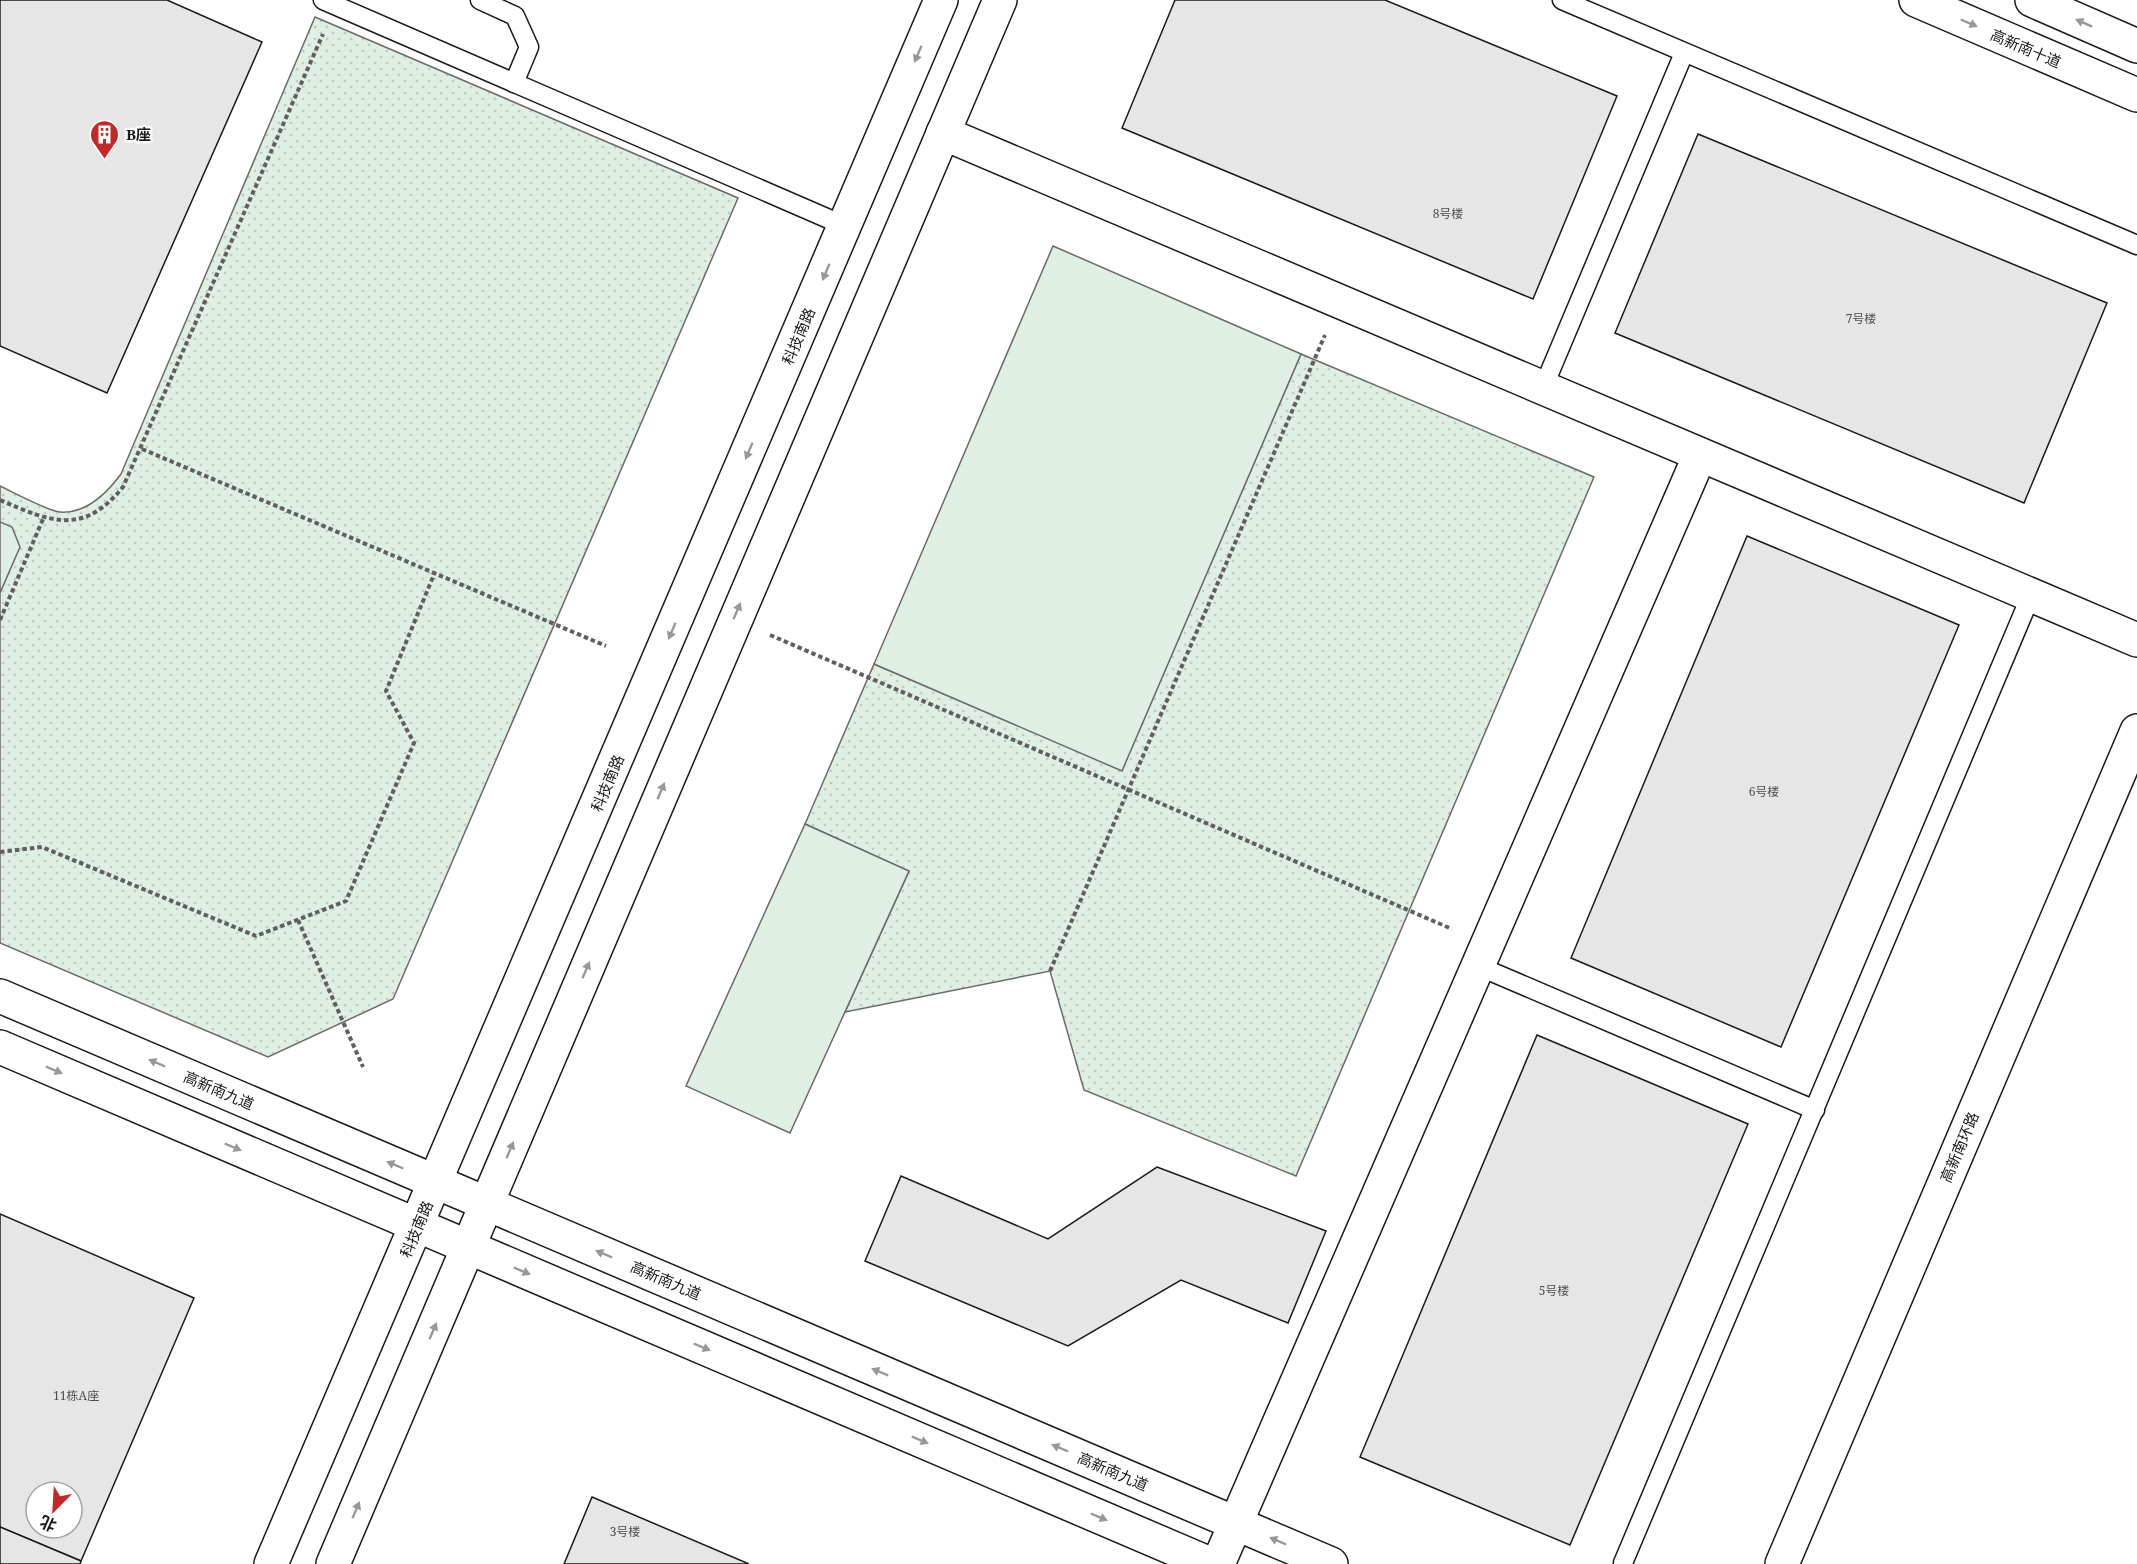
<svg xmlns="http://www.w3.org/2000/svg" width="2137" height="1564" font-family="'Noto Serif','Noto Sans SC',serif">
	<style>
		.park { fill: url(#park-dots); stroke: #6a6a6a; stroke-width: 1.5 }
		.pitch { fill: #e0efe3; stroke: #6a6a6a; stroke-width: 1.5 }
		.building { fill: #e6e6e6; stroke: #1a1a1a; stroke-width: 1.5; fill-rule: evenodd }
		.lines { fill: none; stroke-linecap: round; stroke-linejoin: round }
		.lane-casing { stroke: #1a1a1a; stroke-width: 21 }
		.street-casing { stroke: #1a1a1a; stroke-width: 36 }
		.secondary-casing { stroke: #1a1a1a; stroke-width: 36 }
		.path { stroke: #5f5f5f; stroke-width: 4; stroke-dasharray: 4.5 3; stroke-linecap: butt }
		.lane { stroke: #fff; stroke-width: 18 }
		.street { stroke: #fff; stroke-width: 33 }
		.secondary { stroke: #fff; stroke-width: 33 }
		.oneway { fill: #989898 }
		.labels { text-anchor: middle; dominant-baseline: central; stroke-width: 4.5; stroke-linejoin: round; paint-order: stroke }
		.number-label { font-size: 12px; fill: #4d4d4d }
		.street-label { font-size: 15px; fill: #1a1a1a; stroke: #fff }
		.poi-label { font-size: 15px; font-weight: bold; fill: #1a1a1a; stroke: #fff; text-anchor: start }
	</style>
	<defs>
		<pattern id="park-dots" width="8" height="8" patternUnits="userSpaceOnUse" patternTransform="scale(1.5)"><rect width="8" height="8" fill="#e0efe3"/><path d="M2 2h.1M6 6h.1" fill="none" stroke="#c0ccc2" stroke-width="1.8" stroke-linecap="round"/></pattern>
	</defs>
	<rect width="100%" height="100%" fill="#fff"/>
	<!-- park -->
	<g class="park">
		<path d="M315,17L738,198L393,999L268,1057L0,943V486C13,492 48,511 60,512C87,514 107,493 121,474Z"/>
		<path d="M1301,354L1594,477L1296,1176L1084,1090L1050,971L845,1012L909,871L805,824L874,664L1122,770Z"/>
	</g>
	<!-- pitch -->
	<g class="pitch">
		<path d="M1053,246L1301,354L1122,771L874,664Z"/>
		<path d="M0,522L12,527L20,547L0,593Z"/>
		<path d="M805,824L909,871L790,1133L686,1086Z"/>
	</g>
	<!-- building -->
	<g class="building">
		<path d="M0,0H161L260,43L133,333L0,274Z"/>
		<path d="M0,0H167L262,42L107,393L0,346Z"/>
		<path d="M1175,0H1385L1617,96L1533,299L1122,128Z"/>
		<path d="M1698,134L2107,303L2024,503L1615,333Z"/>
		<path d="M1747,536L1959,625L1781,1047L1571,958Z"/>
		<path d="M1537,1035L1748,1124L1570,1545L1360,1457Z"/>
		<path d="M1157,1167L1326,1231L1288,1323L1181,1280L1068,1346L865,1261L901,1176L1048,1239Z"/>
		<path d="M0,1214L194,1298L81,1561L0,1527ZM36,1492H72V1528H36Z"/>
		<path d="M592,1497L749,1564H564Z"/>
		<path d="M0,1527L81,1561L80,1564H0Z"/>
	</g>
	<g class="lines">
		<defs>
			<g id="lane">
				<path d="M323,0L845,226"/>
				<path d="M480,0L515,16L529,47L514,83"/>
				<path d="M1562,0L2137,245"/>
				<path d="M1543,388L1684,53"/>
				<path d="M1478,966L1815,1110"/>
				<path d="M1623,1563L2031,595"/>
			</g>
			<g id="street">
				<path d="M943,133L2137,640"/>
				<path d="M1218,1564L1700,455"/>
			</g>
			<g id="secondary">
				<path d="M1916,0L2137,95"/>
				<path d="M2032,0L2137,46"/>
				<path d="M0,996L1331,1564"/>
				<path d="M0,1047L1210,1564"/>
				<path d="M271,1564L941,0"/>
				<path d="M333,1564L1000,0"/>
				<path d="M1782,1564L2137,731"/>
			</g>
		</defs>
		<!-- lane casing -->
		<use href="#lane" class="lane-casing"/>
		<!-- street casing -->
		<use href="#street" class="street-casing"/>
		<!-- secondary casing -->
		<use href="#secondary" class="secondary-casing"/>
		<!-- path -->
		<g class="path">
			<path d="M142,449L606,646"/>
			<path d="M0,500C51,522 83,536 123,487L323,34"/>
			<path d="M0,620L43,519"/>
			<path d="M770,635L1452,929"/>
			<path d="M0,852L42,847L256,936L346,901L414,743L386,691L435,572"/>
			<path d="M298,920L363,1067"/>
			<path d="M1050,971L1325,335"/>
		</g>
		<!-- lane -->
		<use href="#lane" class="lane"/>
		<!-- street -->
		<use href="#street" class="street"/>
		<!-- secondary -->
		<use href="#secondary" class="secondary"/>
	</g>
	<!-- one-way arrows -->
	<defs><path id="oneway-solid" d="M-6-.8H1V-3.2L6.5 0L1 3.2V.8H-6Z" transform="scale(1.5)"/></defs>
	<g class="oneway">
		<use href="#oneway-solid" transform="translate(1969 23) rotate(23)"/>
		<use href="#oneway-solid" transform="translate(2084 23) rotate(-156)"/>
		<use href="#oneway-solid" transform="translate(918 54) rotate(113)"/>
		<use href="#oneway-solid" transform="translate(826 272) rotate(113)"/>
		<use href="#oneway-solid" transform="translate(749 451) rotate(113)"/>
		<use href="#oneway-solid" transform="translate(737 611) rotate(-67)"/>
		<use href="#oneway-solid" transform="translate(672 631) rotate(113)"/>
		<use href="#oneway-solid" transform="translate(661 791) rotate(-67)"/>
		<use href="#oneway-solid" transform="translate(586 970) rotate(-67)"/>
		<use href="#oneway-solid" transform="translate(157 1063) rotate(-157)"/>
		<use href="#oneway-solid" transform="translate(54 1070) rotate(23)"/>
		<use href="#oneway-solid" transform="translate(233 1147) rotate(23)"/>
		<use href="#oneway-solid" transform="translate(510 1150) rotate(-67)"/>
		<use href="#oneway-solid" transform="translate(395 1165) rotate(-157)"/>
		<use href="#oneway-solid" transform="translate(604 1254) rotate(-157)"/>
		<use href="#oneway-solid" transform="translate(522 1271) rotate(23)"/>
		<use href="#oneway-solid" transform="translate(433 1331) rotate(-67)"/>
		<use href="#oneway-solid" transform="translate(702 1347) rotate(23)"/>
		<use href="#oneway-solid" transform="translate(880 1372) rotate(-157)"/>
		<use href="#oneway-solid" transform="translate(920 1440) rotate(23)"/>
		<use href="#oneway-solid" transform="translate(1060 1448) rotate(-157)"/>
		<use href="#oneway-solid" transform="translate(356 1510) rotate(-67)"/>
		<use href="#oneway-solid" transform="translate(1099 1517) rotate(23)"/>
		<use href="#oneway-solid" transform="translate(1278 1541) rotate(-157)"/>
	</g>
	<!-- icons -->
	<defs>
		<symbol id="building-pin" viewBox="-11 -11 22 30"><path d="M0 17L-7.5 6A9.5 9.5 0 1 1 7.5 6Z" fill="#c62828" stroke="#fff"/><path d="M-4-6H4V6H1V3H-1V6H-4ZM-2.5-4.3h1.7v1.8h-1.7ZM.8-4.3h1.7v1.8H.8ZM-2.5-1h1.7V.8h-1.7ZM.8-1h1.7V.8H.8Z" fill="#fff"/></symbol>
	</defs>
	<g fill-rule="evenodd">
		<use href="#building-pin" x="88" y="118" width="33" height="45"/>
	</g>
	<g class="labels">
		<!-- number labels -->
		<g class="number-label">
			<text x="1448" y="213">8号楼</text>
			<text x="1861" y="318">7号楼</text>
			<text x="1764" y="791">6号楼</text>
			<text x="1554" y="1290">5号楼</text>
			<text x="76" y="1395">11栋A座</text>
			<text x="625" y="1531">3号楼</text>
		</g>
		<!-- street labels -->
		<g class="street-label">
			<text transform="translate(2026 48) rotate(23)">高新南十道</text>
			<text transform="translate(798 336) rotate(-67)">科技南路</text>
			<text transform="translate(607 783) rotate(-67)">科技南路</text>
			<text transform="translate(219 1090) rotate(23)">高新南九道</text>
			<text transform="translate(1959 1147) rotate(-67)">高新南环路</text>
			<text transform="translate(416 1229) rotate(-67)">科技南路</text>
			<text transform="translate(666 1280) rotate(23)">高新南九道</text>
			<text transform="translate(1113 1471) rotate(23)">高新南九道</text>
		</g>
		<!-- poi labels -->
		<g class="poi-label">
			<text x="126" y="134">B座</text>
		</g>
	</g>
	<!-- north arrow -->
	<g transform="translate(54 1510) rotate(204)"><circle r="28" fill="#ffffff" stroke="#a3a3a3" stroke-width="1.5"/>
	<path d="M0-4.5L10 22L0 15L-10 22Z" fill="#c62828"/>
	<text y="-9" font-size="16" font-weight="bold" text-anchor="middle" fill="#1a1a1a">北</text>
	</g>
</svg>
